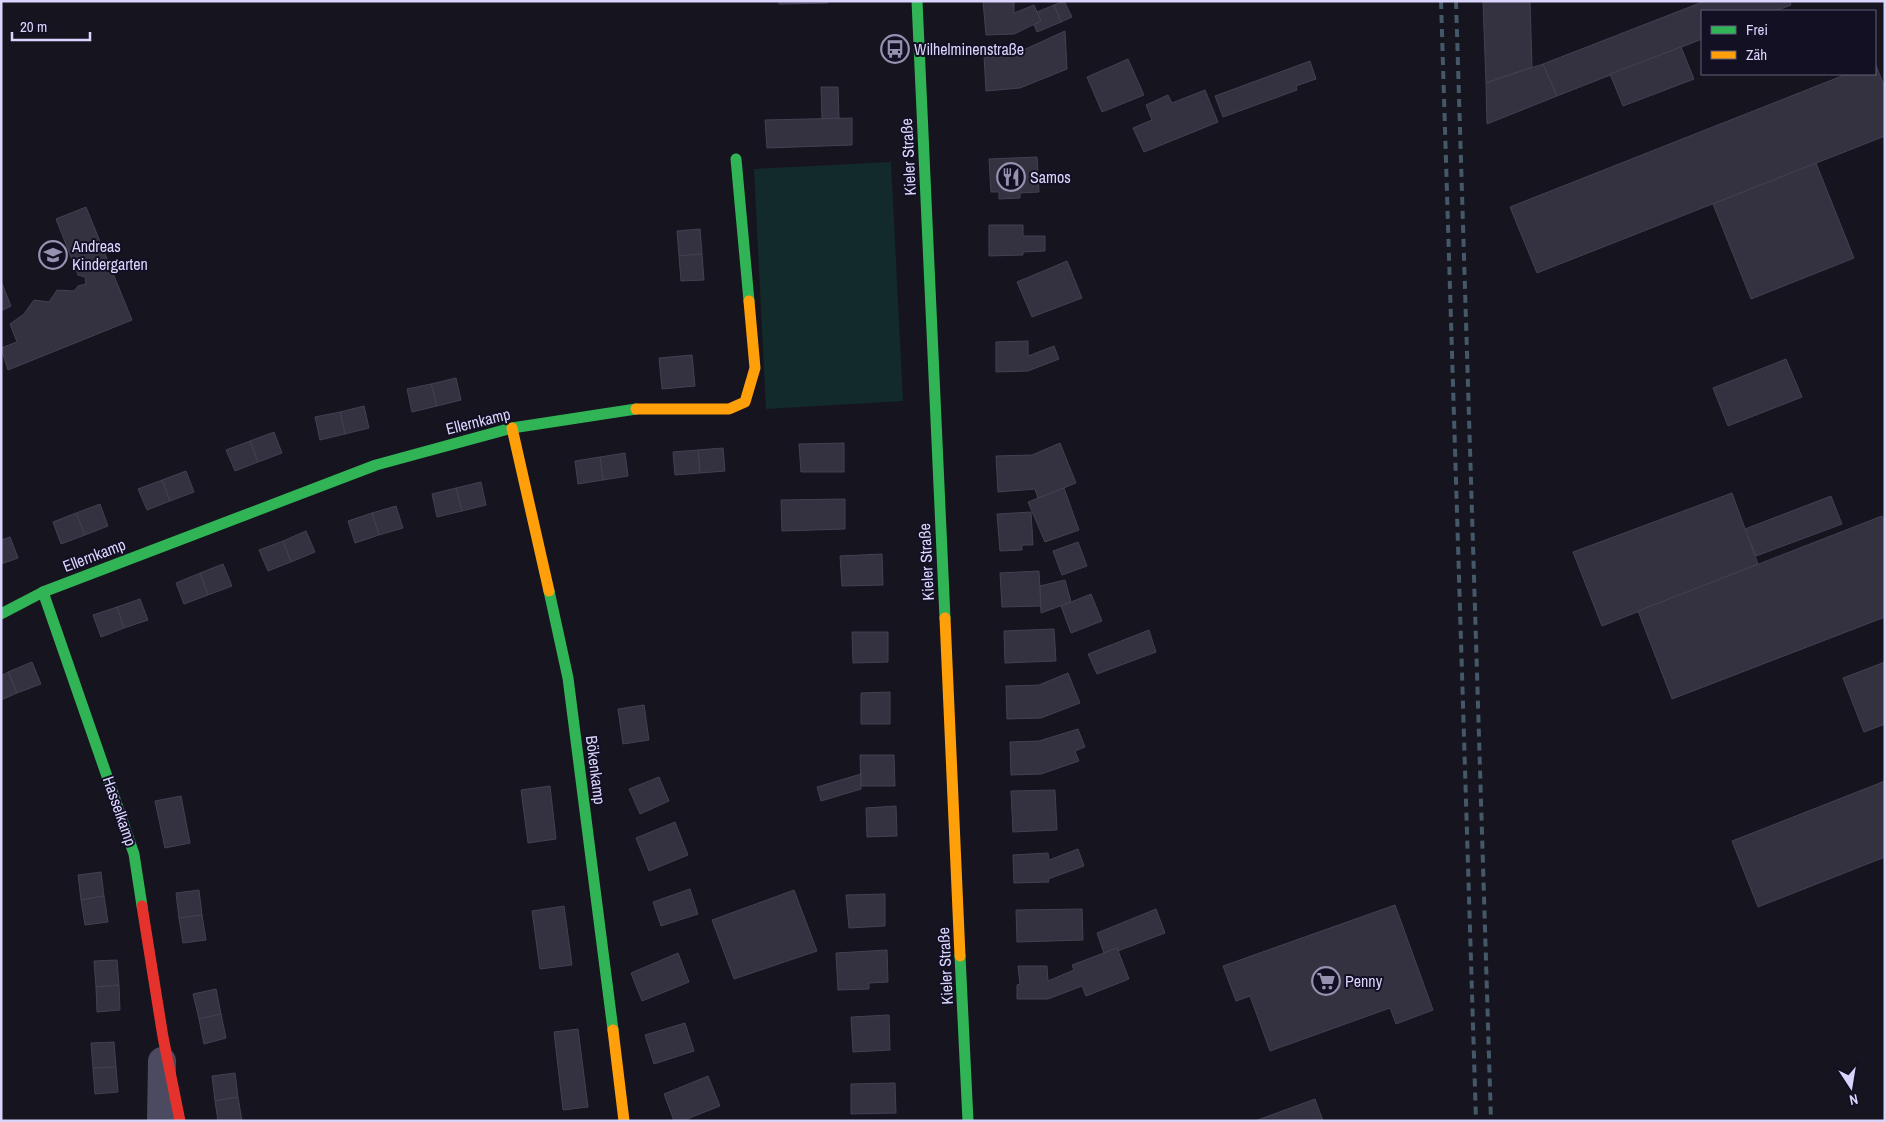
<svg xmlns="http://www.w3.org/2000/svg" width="1886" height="1122" font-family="'Archivo Narrow',sans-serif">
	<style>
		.green { fill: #132a2b }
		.building { fill: #343241; stroke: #434052 }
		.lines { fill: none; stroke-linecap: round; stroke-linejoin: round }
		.street { stroke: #4b4a60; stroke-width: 28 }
		.fast { stroke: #30b455; stroke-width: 11 }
		.slow { stroke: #ff9f0a; stroke-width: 11 }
		.jam { stroke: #e5322d; stroke-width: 11 }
		.rail { stroke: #445867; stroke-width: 4; stroke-dasharray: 8 6; stroke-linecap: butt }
		.labels { text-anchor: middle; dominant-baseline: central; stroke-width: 4; stroke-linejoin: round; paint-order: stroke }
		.poi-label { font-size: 16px; fill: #dad5fd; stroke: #131024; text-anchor: start }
		.street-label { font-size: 16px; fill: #dad5fd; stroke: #131024 }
	</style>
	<rect width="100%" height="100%" fill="#16141f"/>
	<!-- green -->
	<path class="green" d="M891,162L903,401L766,409L754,169Z"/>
	<!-- building -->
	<g class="building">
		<path d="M779,1H828V3L779,4Z"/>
		<path d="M983,1H1014V13L1034,5L1041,21L1014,34L986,35Z"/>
		<path d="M1064,1L1072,17L1061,22L1054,5Z"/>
		<path d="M1483,1H1530L1532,67L1486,83Z"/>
		<path d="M1705,1H1790L1791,5L1775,11H1702V39L1557,96L1543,64Z"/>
		<path d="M1054,5L1061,22L1037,32L1034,25L1041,21L1037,12Z"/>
		<path d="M1065,31L1067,69L1020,88L986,91L984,55L1019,52Z"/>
		<path d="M1681,47L1694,79L1623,106L1610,74Z"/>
		<path d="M1128,59L1144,95L1102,112L1087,77Z"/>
		<path d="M1310,61L1316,79L1296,86L1297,90L1223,117L1215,96Z"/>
		<path d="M1875,63L1885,88V136L1537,273L1510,207L1847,74H1875Z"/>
		<path d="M1543,64L1557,96L1487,124L1486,83Z"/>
		<path d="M821,87H838L839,118L822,119Z"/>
		<path d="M1205,90L1218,122L1144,152L1133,128L1152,120L1146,105L1168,95L1172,103Z"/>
		<path d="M852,118V145L767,148L765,120Z"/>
		<path d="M1037,157L1039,192L1020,193V198L999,199V192H991L989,159Z"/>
		<path d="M1816,163L1854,258L1751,299L1713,204Z"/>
		<path d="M86,207L132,320L8,370L1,348L17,342L10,324L24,314L34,300L49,302L57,290L74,291L78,286L86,284L85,277L78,275L56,219Z"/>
		<path d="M989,225H1023V236H1045V251L1023,252V255L989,256Z"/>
		<path d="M700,229L702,254L679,256L677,231Z"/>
		<path d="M702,254L704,280L681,281L679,256Z"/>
		<path d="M1067,261L1082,298L1032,317L1017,282Z"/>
		<path d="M1,281L11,306L1,311Z"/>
		<path d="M1028,341V356L1054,346L1059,359L1028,371L996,372V342Z"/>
		<path d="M692,355L695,386L662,389L659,358Z"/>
		<path d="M1786,359L1802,397L1728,426L1713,388Z"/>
		<path d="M456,378L461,400L437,406L431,384Z"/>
		<path d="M431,384L437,406L412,412L407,389Z"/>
		<path d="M364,406L369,428L345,434L340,412Z"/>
		<path d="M340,412L345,434L320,440L315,417Z"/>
		<path d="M274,432L282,453L258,462L250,441Z"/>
		<path d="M250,441L258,462L235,471L226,450Z"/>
		<path d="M844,443V472H801L799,444Z"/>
		<path d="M1060,443L1076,483L1038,498L1035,489L998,492L996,456L1032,455Z"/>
		<path d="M723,448L725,471L700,473L698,450Z"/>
		<path d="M698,450L700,473L675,475L673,452Z"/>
		<path d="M625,453L628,476L603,480L600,457Z"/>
		<path d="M600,457L603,480L578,484L575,461Z"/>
		<path d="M186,471L194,492L170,501L162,480Z"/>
		<path d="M162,480L170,501L147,510L138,489Z"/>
		<path d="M481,482L486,505L462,511L456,488Z"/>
		<path d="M456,488L462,511L437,517L432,494Z"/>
		<path d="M1064,488L1079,530L1045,542L1028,502Z"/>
		<path d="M1732,493L1758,564L1602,626L1573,552Z"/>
		<path d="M1831,496L1842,524L1756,556L1745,529Z"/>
		<path d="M845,499V529L782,531L781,500Z"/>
		<path d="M100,504L108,526L85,535L76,513Z"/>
		<path d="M396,506L403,528L379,535L372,513Z"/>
		<path d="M1031,512L1033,545H1022V550L1000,551L997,514Z"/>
		<path d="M76,513L85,535L61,544L53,522Z"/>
		<path d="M372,513L379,535L355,543L348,521Z"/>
		<path d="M1882,516L1885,523V617L1672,699L1638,611Z"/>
		<path d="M306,531L315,552L291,562L283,541Z"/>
		<path d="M10,537L18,558L1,564V540Z"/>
		<path d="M283,541L291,562L268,571L259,550Z"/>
		<path d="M1078,542L1087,566L1062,575L1053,551Z"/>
		<path d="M882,554L883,585L842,586L840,556Z"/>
		<path d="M223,564L232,586L208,595L200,573Z"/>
		<path d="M1039,571L1041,606L1002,607L1000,573Z"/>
		<path d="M200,573L208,595L184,604L176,583Z"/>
		<path d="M1065,580L1071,602L1041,613L1040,586Z"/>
		<path d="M1091,594L1102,621L1071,633L1061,606Z"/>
		<path d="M140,599L148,620L124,628L117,607Z"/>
		<path d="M117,607L124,628L101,637L93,615Z"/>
		<path d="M1054,629L1056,661L1005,663L1004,631Z"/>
		<path d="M1149,630L1156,652L1097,674L1088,654Z"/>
		<path d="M852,632H888V662L853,663Z"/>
		<path d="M32,662L41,684L17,693L8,672Z"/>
		<path d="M1885,662V724L1864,732L1843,678Z"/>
		<path d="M8,672L17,693L1,700V676Z"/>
		<path d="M1068,673L1080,703L1041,718L1007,719L1006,686L1039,685Z"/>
		<path d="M890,692V724H861V693Z"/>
		<path d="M644,705L649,740L623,744L618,709Z"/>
		<path d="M1078,729L1085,747L1075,751L1079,761L1041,774L1011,775L1010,742L1039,741Z"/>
		<path d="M860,755H894L895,786H861Z"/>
		<path d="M861,774V789L821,801L817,787Z"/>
		<path d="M659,777L669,801L640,814L629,789Z"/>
		<path d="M1885,781V857L1758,907L1732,841Z"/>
		<path d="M550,786L556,839L528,843L521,790Z"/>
		<path d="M1055,790L1057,830L1013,832L1011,791Z"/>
		<path d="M181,796L190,843L165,848L155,801Z"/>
		<path d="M896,806L897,836L867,837L866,808Z"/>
		<path d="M675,822L688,855L649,871L636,838Z"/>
		<path d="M1078,849L1084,866L1048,879L1049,882L1014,883L1013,855L1048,853L1049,860Z"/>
		<path d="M101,872L104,896L81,900L78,875Z"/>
		<path d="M690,889L698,914L661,926L653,902Z"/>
		<path d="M199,890L202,915L179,918L176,893Z"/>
		<path d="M794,890L817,951L734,979L712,920Z"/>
		<path d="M885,894V926L849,928L846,895Z"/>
		<path d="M104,896L108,922L85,925L81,900Z"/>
		<path d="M1395,905L1433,1010L1396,1024L1390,1008L1270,1051L1250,996L1236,1001L1223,966Z"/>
		<path d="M564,906L572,965L540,969L532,911Z"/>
		<path d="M1082,909L1083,940L1017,942L1016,910Z"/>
		<path d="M1156,909L1165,933L1118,951L1117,948L1104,953L1097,933Z"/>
		<path d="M202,915L206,940L183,943L179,918Z"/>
		<path d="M1117,948L1129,979L1086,996L1082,986L1048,999H1017V985L1020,984L1018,966H1047L1048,981L1074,970L1072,965Z"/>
		<path d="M887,950L888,982L869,983V989L838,990L836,953Z"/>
		<path d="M678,953L689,982L642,1001L631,973Z"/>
		<path d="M117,960L119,985L96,987L94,961Z"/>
		<path d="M119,985L120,1010L97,1012L96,987Z"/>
		<path d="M216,989L221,1014L199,1019L193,994Z"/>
		<path d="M221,1014L226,1038L204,1044L199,1019Z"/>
		<path d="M889,1015L890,1050L853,1052L851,1017Z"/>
		<path d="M685,1023L694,1051L654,1064L645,1035Z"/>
		<path d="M578,1029L588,1107L563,1110L554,1032Z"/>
		<path d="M114,1042L116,1067L93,1068L91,1043Z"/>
		<path d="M116,1067L118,1092L95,1094L93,1068Z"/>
		<path d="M235,1073L238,1097L215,1101L212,1076Z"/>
		<path d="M708,1076L720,1106L682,1121H674L664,1094Z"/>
		<path d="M895,1083L896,1113L851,1114V1084Z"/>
		<path d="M238,1097L242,1121H218L215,1101Z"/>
		<path d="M1315,1099L1323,1121H1255Z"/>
	</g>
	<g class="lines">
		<!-- street -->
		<path class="street" d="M161,1121L162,1061"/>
		<!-- fast -->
		<g class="fast">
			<path d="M917,1L945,618"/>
			<path d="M736,159L749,301"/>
			<path d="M549,591L568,678L613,1030"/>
			<path d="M43,592L134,854L142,906"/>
			<path d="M1,614L43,592L376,465L512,428L636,409"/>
			<path d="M960,956L968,1121"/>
		</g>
		<!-- slow -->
		<g class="slow">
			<path d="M636,409H729L745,402L755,368L749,301"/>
			<path d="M512,428L549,591"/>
			<path d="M945,618L960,956"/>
			<path d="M613,1030L624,1121"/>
		</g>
		<!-- jam -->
		<path class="jam" d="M142,906L163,1037L180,1121"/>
		<!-- rail -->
		<g class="rail">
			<path d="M1441,1L1476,1121"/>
			<path d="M1456,1L1491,1121"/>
		</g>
	</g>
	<!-- icons -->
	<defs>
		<symbol id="bus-ring" viewBox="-11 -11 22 22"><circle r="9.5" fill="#131024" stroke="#9591af" stroke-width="1.5"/><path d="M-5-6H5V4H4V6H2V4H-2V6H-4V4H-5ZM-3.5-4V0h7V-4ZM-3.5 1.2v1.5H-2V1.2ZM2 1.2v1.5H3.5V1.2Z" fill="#9591af"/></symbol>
		<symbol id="restaurant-ring" viewBox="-11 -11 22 22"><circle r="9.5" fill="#131024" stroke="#9591af" stroke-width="1.5"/><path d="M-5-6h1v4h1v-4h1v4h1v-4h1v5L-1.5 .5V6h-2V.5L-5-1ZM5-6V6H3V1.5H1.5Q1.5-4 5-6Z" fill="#9591af"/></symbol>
		<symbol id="school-ring" viewBox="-11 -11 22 22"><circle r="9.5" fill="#131024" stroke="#9591af" stroke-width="1.5"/><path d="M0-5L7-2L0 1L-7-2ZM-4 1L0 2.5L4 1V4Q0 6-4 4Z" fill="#9591af"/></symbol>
		<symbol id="supermarket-ring" viewBox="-11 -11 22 22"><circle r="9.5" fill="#131024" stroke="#9591af" stroke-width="1.5"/><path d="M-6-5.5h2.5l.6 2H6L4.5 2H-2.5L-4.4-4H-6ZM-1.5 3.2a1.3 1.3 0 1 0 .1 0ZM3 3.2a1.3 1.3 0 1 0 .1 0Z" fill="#9591af"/></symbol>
	</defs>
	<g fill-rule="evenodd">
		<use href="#bus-ring" x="879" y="33" width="32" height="32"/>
		<use href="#restaurant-ring" x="995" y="161" width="32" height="32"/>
		<use href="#school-ring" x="37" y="239" width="32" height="32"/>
		<use href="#supermarket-ring" x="1310" y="965" width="32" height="32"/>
	</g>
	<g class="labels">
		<!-- poi labels -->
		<g class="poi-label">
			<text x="914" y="49">Wilhelminenstraße</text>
			<text x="1030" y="177">Samos</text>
			<text x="72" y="246">Andreas<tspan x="72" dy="18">Kindergarten</tspan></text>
			<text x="1345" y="981">Penny</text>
		</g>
		<!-- street labels -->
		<g class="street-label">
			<text transform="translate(908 157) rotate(-93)">Kieler Straße</text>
			<text transform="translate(478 421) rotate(-14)">Ellernkamp</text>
			<text transform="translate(94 555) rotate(-21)">Ellernkamp</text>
			<text transform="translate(926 562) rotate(-93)">Kieler Straße</text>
			<text transform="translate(596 770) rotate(83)">Bökenkamp</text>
			<text transform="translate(120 811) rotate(71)">Hasselkamp</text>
			<text transform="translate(945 966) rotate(-93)">Kieler Straße</text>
		</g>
	</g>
	<!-- border -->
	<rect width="1886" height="1122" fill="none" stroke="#dad5fd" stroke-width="5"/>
	<!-- legend -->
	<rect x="1701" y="10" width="175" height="65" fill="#131024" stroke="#635f7b"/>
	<rect x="1711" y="26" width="25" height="8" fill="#30b455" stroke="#635f7b"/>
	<text x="1746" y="35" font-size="15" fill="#dad5fd">Frei</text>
	<rect x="1711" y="51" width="25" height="8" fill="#ff9f0a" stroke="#635f7b"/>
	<text x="1746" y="60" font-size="15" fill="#dad5fd">Zäh</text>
	<!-- north arrow -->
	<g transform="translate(1851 1087) rotate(168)" stroke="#131024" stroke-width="4" paint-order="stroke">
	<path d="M0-4L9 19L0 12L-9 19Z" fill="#dad5fd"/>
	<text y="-8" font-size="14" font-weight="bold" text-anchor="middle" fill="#dad5fd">N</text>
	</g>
	<!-- scale -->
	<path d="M12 32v8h78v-8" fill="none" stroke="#dad5fd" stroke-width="2.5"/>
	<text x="20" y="32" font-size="15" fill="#dad5fd" stroke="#131024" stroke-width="4" paint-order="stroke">20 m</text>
</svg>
